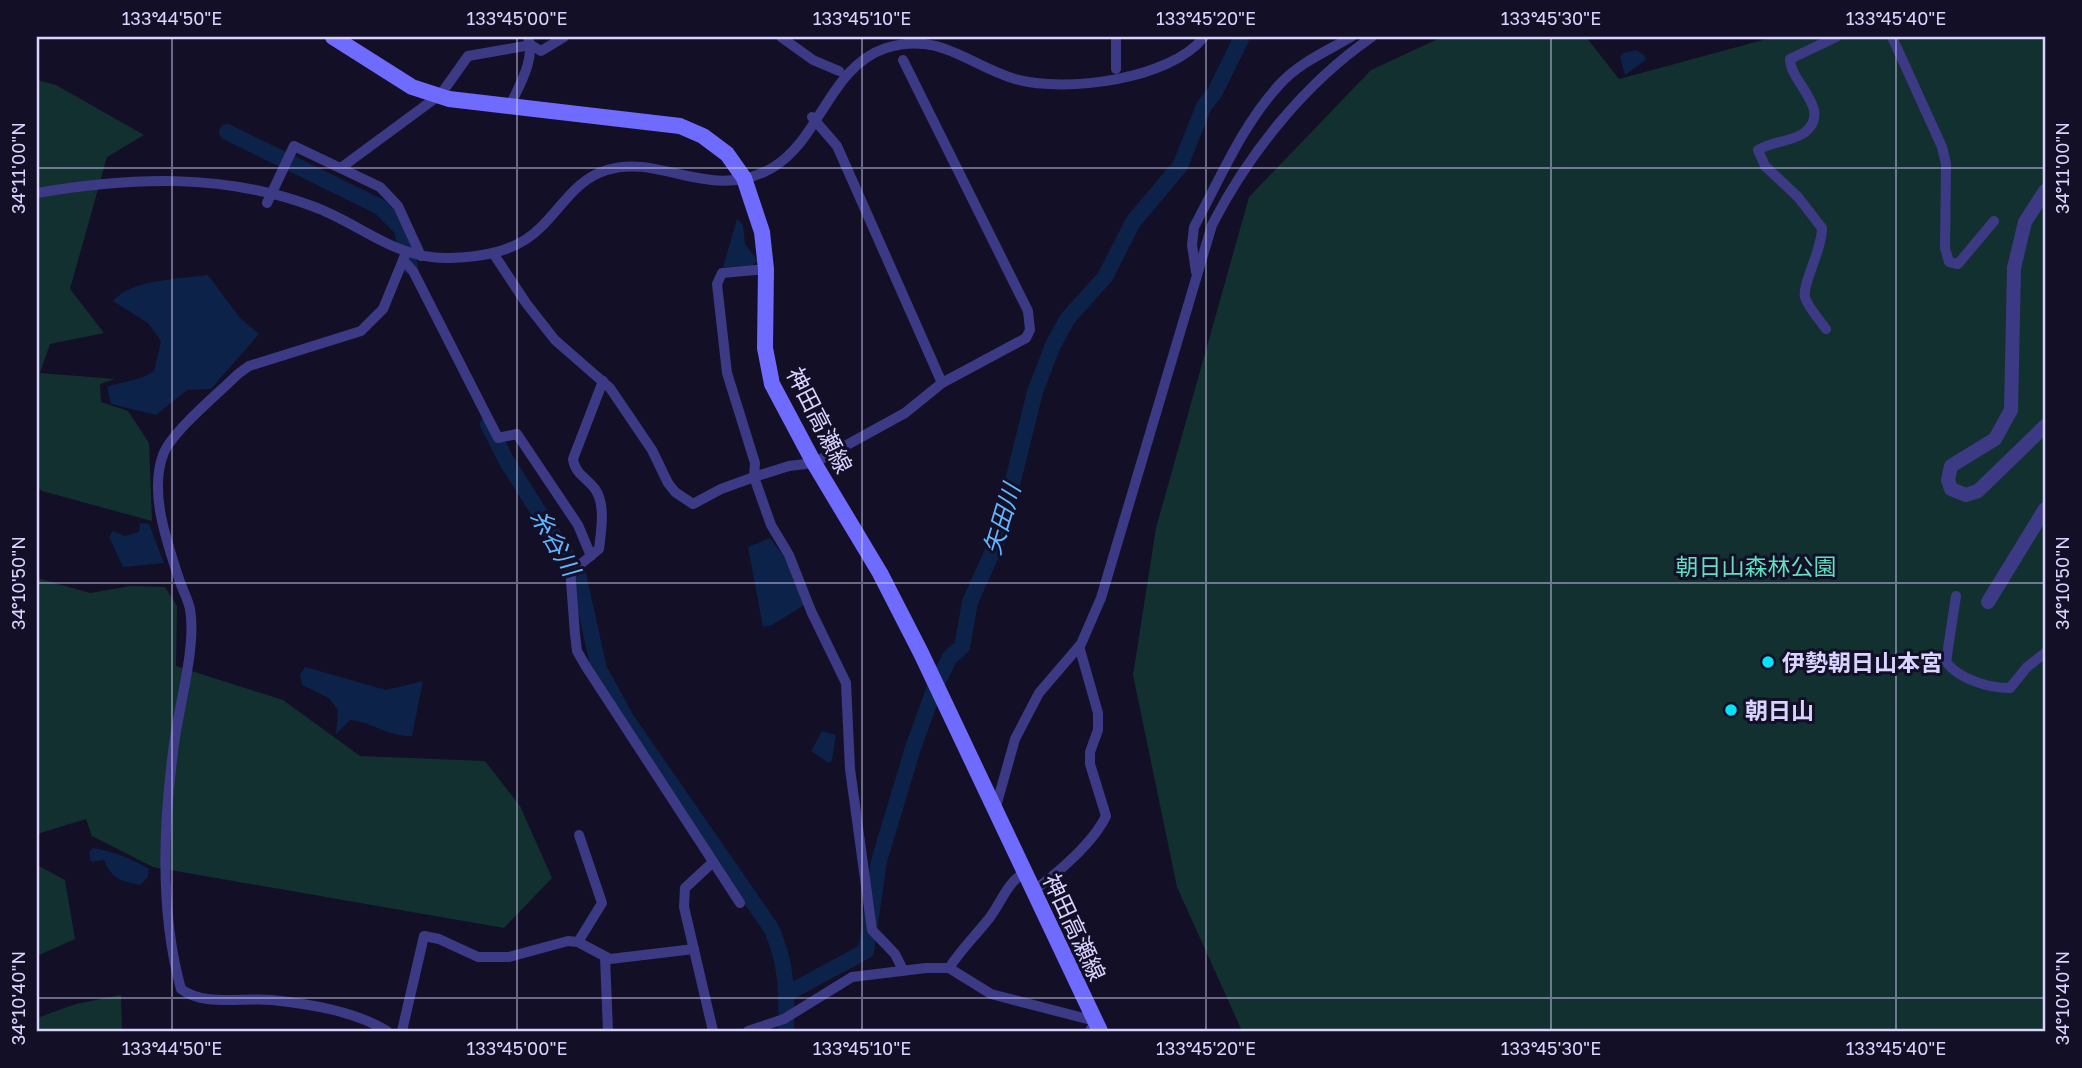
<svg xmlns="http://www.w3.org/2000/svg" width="2082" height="1068" font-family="'Golos Text','Noto Sans JP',sans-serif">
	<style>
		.green { fill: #12302f }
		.water { fill: #0c2248 }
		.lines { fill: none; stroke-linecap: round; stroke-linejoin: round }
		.river { stroke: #0c2248; stroke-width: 16 }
		.minor { stroke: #3d3a85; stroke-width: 10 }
		.tertiary { stroke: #3d3a85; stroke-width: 14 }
		.secondary { stroke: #6f6bff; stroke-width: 16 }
		.ticks { fill: none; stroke: #d9d4ff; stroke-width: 2; stroke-opacity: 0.45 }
		.poi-dot { fill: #00e5ff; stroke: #130f26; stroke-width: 2.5 }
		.labels { text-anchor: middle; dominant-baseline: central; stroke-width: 6; stroke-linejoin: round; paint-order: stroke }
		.street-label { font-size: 23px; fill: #d9d4ff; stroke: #130f26 }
		.park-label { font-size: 23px; fill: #5fe0c0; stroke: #130f26 }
		.poi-label { font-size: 23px; font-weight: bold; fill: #d9d4ff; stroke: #130f26; text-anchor: start }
		.water-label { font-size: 24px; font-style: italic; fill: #62b6ff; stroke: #130f26 }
		.neatline { fill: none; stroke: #d9d4ff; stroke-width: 2.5 }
		.ticks-label { font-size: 18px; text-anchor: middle; fill: #d9d4ff }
	</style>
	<rect width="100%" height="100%" fill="#130f26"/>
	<!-- green -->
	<g class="green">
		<path d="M1442,37H1586L1619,79L1774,37H2045V1031H1242L1177,887L1133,675L1156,528L1249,197L1371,70Z"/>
		<path d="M37,80L56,85L144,135L107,157L70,289L104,333L50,344L40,373L115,379L100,384L101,402L128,411L149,443L152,521L42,491L37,487Z"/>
		<path d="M37,578L90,593L131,586L165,587L177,606L176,666L283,700L360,756L485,761L520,806L552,878L504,928L153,867L92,836L86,819L37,834Z"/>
		<path d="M37,865L65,880L75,939L37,956Z"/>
		<path d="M121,995L122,1031H37V1018L76,1004Z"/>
	</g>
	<!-- water -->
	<g class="water">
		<path d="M1636,50L1645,56L1646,60L1625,75L1620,57L1623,53Z"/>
		<path d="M737,219L743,225L745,244L758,261L752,266L723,267Z"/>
		<path d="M208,275L240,318L259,334L211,389L187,390L156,415L111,404L107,387C123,381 140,381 154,371L161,341L148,323L113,301C131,279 181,279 208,275Z"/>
		<path d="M140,523L149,524L164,563L123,567L109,537L113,531L125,536L139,532Z"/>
		<path d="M770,538L785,558L804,605L772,625L763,627L748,547Z"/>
		<path d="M305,667L386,690L423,681L412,736C389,737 372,722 350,720L336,734L338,710L329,698L302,685L300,675Z"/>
		<path d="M822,731L836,735L832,760L829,763L811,751Z"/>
		<path d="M93,848C115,852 130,858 149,869L148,877L140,885C120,881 112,879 104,860L91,862L89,852Z"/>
	</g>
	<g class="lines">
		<!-- river -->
		<g class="river">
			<path d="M227,132L380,207L402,229L410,266"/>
			<path d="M488,424L506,460L578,574L599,669L627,720L771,928C787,963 787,993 786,1031"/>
			<path d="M788,993L866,951L879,861L913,748L935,687L950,657L962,647L970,602L999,537L1035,392L1053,345L1068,318L1105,277L1133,222L1180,166L1204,106L1215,92L1242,37"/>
		</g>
		<!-- minor -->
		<g class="minor">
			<path d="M781,37L813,60L839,71"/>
			<path d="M1116,37V69"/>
			<path d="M1892,37L1942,147L1946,164L1945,248L1949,262L1958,264L1994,221"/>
			<path d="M903,60L1028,311L1030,330L1026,338L942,383L905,413L814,463L789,466L754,477L771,525L789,555L811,611L846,683L850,769L872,930L895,954L903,970"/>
			<path d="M509,108C518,87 536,60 528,37"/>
			<path d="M812,117L837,146L942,383"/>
			<path d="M342,167L441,94L468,56L531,45L541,51L564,37"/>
			<path d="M37,193C130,177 222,173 312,206C360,223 395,260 450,258C482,257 516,252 540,228C562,207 576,179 607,170C660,153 711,203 772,168C821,139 829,67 886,48C940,31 968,65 1015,79C1065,93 1170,80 1204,37"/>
			<path d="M267,203L294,146L380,187L398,206L421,256"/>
			<path d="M493,253L526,303L555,340L610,388L652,450L668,483L675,492L693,504L721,489L754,477L755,463L727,373L717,284L722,273L766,269"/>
			<path d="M403,260L413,271L498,438L517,434L578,525L591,556"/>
			<path d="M1196,272L1192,245L1194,227C1220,179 1242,125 1280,84C1299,63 1327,51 1351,37"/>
			<path d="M1826,329C1820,320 1808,308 1805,297C1802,283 1822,251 1822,228L1798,197L1765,166L1758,150C1772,141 1791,142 1804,133C1834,110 1790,83 1790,59L1836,37"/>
			<path d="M603,381L573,459C575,474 587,478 595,489C606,504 601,532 599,549L582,563L570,568L575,634L577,651L585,665L740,903"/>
			<path d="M1956,596L1946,662C1959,679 1988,688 2010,688L2027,667L2045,653"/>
			<path d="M995,810L1015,739L1039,693L1081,644L1101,598L1212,225C1249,153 1305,83 1372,37"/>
			<path d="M712,863L685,888L684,907L713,1031"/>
			<path d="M1033,891C1058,873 1093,843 1106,816L1090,764V752L1098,730V713L1079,646"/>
			<path d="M578,942L602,903L579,835"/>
			<path d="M605,957L608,1031"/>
			<path d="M949,968C961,950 974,937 987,921C1000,906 1006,883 1024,873"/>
			<path d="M387,1031C355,1011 309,1004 272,1000C244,997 204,1007 181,989C160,914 163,829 173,752C177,712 197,648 190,609C188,599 182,589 179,579C167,542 149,493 163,455C171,432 219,393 238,374L249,366L361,331L383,309L406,253"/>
			<path d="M402,1031L424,936L439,939L478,957H509L568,941L578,942L610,959L694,949"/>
			<path d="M748,1031L784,1019L852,977L926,968H949L991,994L1095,1021L1090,1031"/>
		</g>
		<!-- tertiary -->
		<g class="tertiary">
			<path d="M2045,191L2025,222L2014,268L2011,410L1995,439L1951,466L1948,480L1951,489L1966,495L1978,491L2045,426"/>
			<path d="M1988,602L2045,509"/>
		</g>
		<!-- secondary -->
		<path class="secondary" d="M333,37L412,87L449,99L680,126L703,136L727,154L744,178L762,232L766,269L765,348L772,384L814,463L880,573L921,653L1100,1031"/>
	</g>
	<!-- ticks -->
	<path class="ticks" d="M172,37V1031M517,37V1031M862,37V1031M1206,37V1031M1551,37V1031M1896,37V1031M37,168H2045M37,583H2045M37,998H2045"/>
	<!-- markers -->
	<g class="poi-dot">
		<circle cx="1768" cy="662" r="7"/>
		<circle cx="1731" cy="710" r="7"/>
	</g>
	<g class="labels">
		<!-- street labels -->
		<g class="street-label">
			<text transform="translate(820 420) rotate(63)">神田高瀬線</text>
			<text transform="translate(1075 927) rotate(65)">神田高瀬線</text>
		</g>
		<!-- park labels -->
		<g class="park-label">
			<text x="1756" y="566">朝日山森林公園</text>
		</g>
		<!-- poi labels -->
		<g class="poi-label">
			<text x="1782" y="662">伊勢朝日山本宮</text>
			<text x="1745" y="710">朝日山</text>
		</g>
		<!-- water labels -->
		<g class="water-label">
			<text transform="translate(1001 519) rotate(-73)">矢田川</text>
			<text transform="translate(556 542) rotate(60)">糸谷川</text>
		</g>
	</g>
	<!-- border -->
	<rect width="2082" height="1068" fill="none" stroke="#130f26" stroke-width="77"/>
	<rect x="38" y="38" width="2006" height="992" class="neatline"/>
	<g class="ticks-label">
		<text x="172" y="25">133°44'50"E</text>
		<text x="517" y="25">133°45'00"E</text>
		<text x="862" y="25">133°45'10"E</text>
		<text x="1206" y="25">133°45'20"E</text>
		<text x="1551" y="25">133°45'30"E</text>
		<text x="1896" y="25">133°45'40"E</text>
		<text transform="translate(19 168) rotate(-90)" y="6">34°11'00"N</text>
		<text transform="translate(2063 168) rotate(-90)" y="6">34°11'00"N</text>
		<text transform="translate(19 583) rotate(-90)" y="6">34°10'50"N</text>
		<text transform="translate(2063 583) rotate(-90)" y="6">34°10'50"N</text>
		<text transform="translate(19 998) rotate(-90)" y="6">34°10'40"N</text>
		<text transform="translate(2063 998) rotate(-90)" y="6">34°10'40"N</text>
		<text x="172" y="1055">133°44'50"E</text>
		<text x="517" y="1055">133°45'00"E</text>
		<text x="862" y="1055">133°45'10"E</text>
		<text x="1206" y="1055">133°45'20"E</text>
		<text x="1551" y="1055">133°45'30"E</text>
		<text x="1896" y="1055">133°45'40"E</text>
	</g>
</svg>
